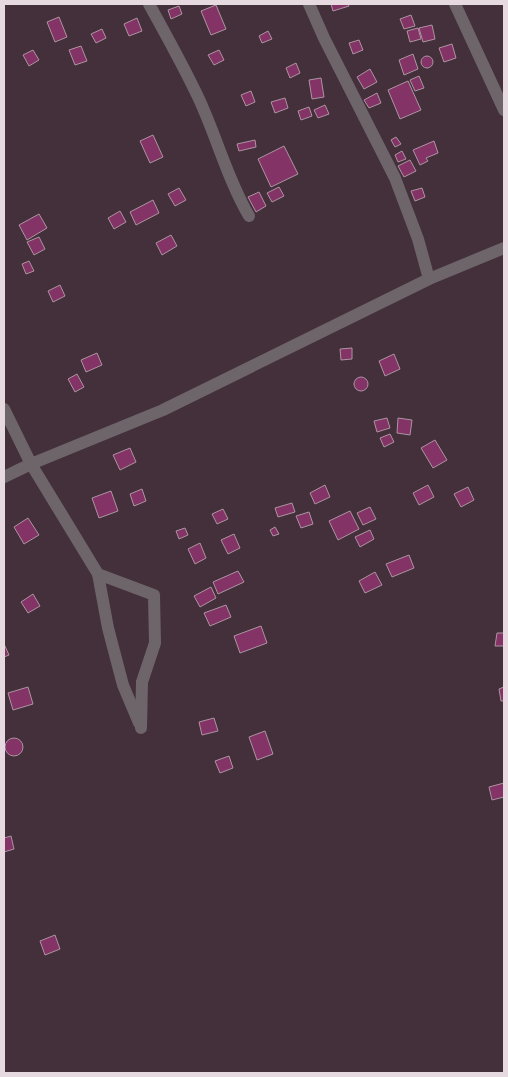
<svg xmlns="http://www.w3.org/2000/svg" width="508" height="1077" font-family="'Fira Sans',sans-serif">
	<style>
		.building { fill: #833365; stroke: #ac95a1 }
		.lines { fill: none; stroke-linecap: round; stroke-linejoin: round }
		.street { stroke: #6e656a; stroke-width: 12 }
	</style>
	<rect width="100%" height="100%" fill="#43303a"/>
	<!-- building -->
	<g class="building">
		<path d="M331,4H348L349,6L333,11Z"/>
		<path d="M216,5L226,29L211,35L201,11Z"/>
		<path d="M179,6L182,14L171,19L168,10Z"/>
		<path d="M411,15L415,26L404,29L400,19Z"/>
		<path d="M59,17L67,37L55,42L47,22Z"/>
		<path d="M137,18L142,31L129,36L124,24Z"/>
		<path d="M432,25L435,39L423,42L419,28Z"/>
		<path d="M418,28L421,39L410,42L407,31Z"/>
		<path d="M102,29L106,38L96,43L91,34Z"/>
		<path d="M268,31L272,39L262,43L259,36Z"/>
		<path d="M359,40L363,50L353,54L349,43Z"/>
		<path d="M452,44L456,58L444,62L439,48Z"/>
		<path d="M81,46L87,61L75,65L69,50Z"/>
		<path d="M33,50L39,60L29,66L23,55Z"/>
		<path d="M219,50L224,60L214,65L208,55Z"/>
		<path d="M413,54L418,69L404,75L399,60Z"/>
		<circle cx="427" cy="62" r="6"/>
		<path d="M296,63L300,73L290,78L286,68Z"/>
		<path d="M370,69L377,82L364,89L357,77Z"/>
		<path d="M419,76L424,88L415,91L410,80Z"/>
		<path d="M321,78L324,97L312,99L309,80Z"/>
		<path d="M408,81L421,110L400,119L388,90Z"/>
		<path d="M251,91L255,102L246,106L241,95Z"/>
		<path d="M377,93L381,103L369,108L364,100Z"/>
		<path d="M285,98L288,108L275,113L271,102Z"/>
		<path d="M325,105L329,114L318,118L314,110Z"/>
		<path d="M309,107L312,116L301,120L298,111Z"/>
		<path d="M153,135L163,157L150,163L140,141Z"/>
		<path d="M396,137L401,144L395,147L391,140Z"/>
		<path d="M255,140L256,147L239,151L237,144Z"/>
		<path d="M434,141L438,153L426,158L428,161L420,165L413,150Z"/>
		<path d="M284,146L298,174L271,187L258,159Z"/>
		<path d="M402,151L406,159L398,162L395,155Z"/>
		<path d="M410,160L416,171L404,177L398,166Z"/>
		<path d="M279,187L284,196L272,202L267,193Z"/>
		<path d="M179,188L186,200L175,206L168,194Z"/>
		<path d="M422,188L425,197L415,201L411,191Z"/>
		<path d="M259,192L266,206L256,212L248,197Z"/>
		<path d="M153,200L159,213L136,225L130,212Z"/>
		<path d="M120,211L126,222L114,229L108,218Z"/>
		<path d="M39,214L47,228L27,240L19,225Z"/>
		<path d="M171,235L177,246L162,255L156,243Z"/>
		<path d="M39,237L45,249L34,255L27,242Z"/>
		<path d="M29,261L34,271L26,274L22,264Z"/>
		<path d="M60,285L65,296L53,302L48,291Z"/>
		<path d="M352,348V359L341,360L340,349Z"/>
		<path d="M97,353L102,365L86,372L81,360Z"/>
		<path d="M394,354L400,369L385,376L379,361Z"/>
		<path d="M77,374L84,387L75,392L68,379Z"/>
		<circle cx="361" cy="384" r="7"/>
		<path d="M387,418L390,428L377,432L374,421Z"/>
		<path d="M398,418L412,420L410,435L397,433Z"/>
		<path d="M390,434L394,442L384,447L380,438Z"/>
		<path d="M435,440L447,460L433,468L421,448Z"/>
		<path d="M130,448L136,462L120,470L113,455Z"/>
		<path d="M325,485L330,497L315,504L310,493Z"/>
		<path d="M428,485L434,497L419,505L413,493Z"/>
		<path d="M468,487L474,500L461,507L454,494Z"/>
		<path d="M142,489L146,501L134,506L130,494Z"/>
		<path d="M111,491L118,511L99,518L92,498Z"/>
		<path d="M292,503L295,512L278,517L275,508Z"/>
		<path d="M370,507L376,519L363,525L357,513Z"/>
		<path d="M223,509L228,519L217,524L212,514Z"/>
		<path d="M350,511L359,529L338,540L329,521Z"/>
		<path d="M309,512L313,524L301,528L296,516Z"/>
		<path d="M28,518L39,535L24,544L14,527Z"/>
		<path d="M275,527L279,534L273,536L270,530Z"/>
		<path d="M185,528L188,535L179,539L176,531Z"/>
		<path d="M370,530L374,539L360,547L355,537Z"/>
		<path d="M234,534L240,548L228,554L221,540Z"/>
		<path d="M200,543L206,558L195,564L188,549Z"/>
		<path d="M409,555L414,568L392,577L386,564Z"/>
		<path d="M238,571L244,582L218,594L213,582Z"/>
		<path d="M375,572L382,585L365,593L359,581Z"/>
		<path d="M211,587L216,598L200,607L194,596Z"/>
		<path d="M33,594L40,606L28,613L21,602Z"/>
		<path d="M226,605L231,617L210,626L204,613Z"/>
		<path d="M261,626L267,643L240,653L234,636Z"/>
		<path d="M497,633H504V646H495Z"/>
		<path d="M4,644L9,655L4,657Z"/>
		<path d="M28,687L33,704L13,710L8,693Z"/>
		<path d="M504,687V701H501L499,689Z"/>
		<path d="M214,718L218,731L202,735L199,722Z"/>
		<path d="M265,731L273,754L257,760L249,737Z"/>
		<circle cx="14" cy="747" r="9"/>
		<path d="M229,756L233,768L220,773L215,761Z"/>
		<path d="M504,783V797L492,800L489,787Z"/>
		<path d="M11,836L14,849L4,852V838Z"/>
		<path d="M55,935L60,949L45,955L40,941Z"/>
	</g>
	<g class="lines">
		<!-- street -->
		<g class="street">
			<path d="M149,4C166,35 184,67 199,99C217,138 228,180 249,216"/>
			<path d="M309,4L324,38L395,178L418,239L429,279"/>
			<path d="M455,4L504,110"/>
			<path d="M4,409L31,464L98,574L154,595L155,643L142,682L141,728"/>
			<path d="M4,477L31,464L163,410L429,279L504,248"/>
			<path d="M98,574L108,628L123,685L139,723"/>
		</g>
	</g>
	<!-- border -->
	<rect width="508" height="1077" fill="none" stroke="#e6dae0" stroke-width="10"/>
</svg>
